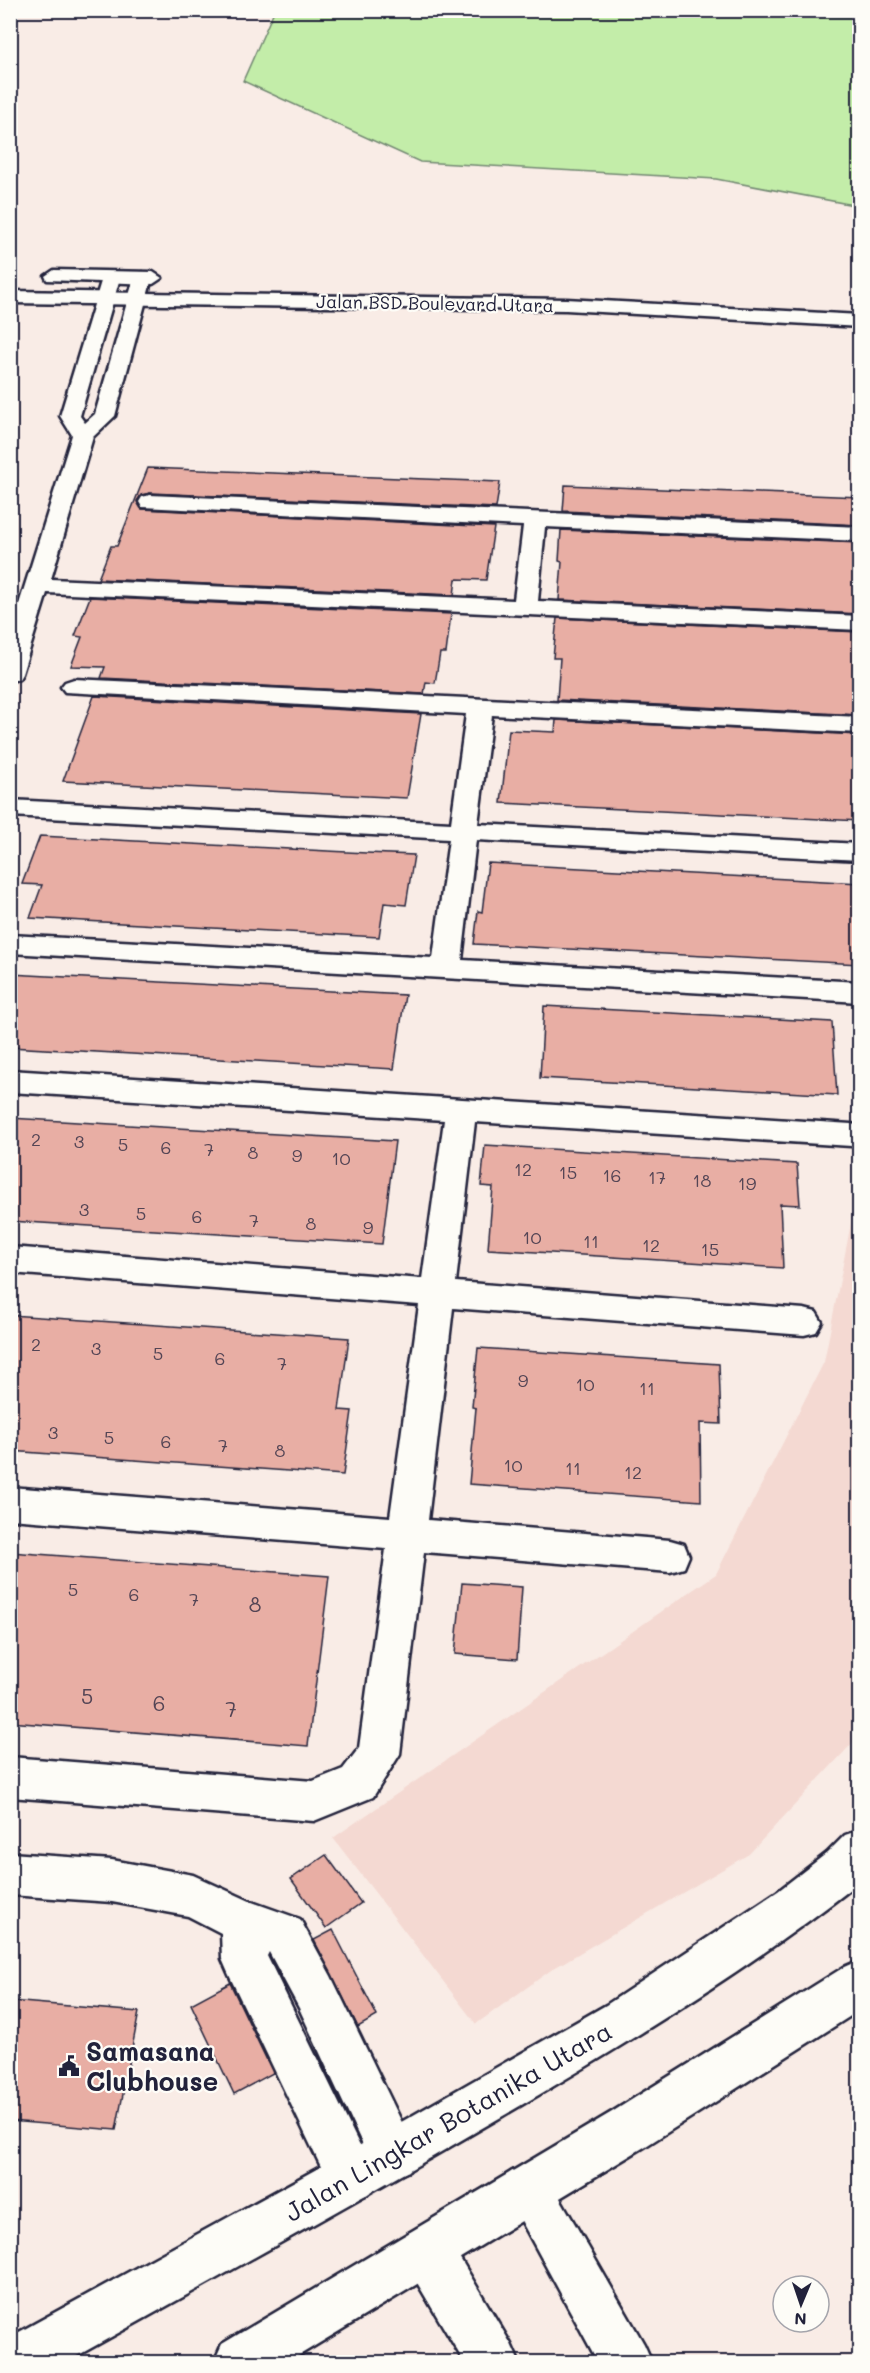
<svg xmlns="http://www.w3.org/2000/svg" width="870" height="2373" font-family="Mali,sans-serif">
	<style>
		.built { fill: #f4d9d2 }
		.green { fill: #c3eda9; stroke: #728872; stroke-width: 1.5 }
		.building { fill: #e8aea4; stroke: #22223b; stroke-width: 1.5 }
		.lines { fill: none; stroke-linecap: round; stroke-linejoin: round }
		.street-casing { stroke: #22223b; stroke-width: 5 }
		.secondary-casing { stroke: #22223b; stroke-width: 5 }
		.street { fill: #fdfcf7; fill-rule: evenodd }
		.secondary { fill: #fdfcf7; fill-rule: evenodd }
		.labels { text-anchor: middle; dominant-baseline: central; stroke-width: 4.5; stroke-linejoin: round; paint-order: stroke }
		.far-street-label { font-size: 18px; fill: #22223b; stroke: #fdfcf7 }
		.number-label { font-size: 18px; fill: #544555 }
		.near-number-label { font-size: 21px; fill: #544555 }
		.near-poi-label { font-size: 26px; font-weight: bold; fill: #22223b; stroke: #fdfcf7; text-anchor: start }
		.near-street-label { font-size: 26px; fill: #22223b; stroke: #fdfcf7 }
	</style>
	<rect width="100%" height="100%" fill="#f9ece6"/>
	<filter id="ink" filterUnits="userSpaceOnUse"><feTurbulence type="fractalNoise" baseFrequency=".0167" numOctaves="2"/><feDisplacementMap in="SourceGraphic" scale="12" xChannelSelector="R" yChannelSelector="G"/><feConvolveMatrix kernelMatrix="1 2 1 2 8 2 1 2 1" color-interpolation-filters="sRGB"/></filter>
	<g filter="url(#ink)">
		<!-- built -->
		<path class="built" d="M859,1182V1736L749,1854L554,1968L476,2024L333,1838L716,1574L824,1362Z"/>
		<!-- green -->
		<path class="green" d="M274,11H859V206L716,179L420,162L243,81Z"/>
		<!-- building -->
		<g class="building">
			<path d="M148,468L500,482L496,508L150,493L141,495L137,501L142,509L494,527L486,580L456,579L454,595L98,579L111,546H117Z"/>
			<path d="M565,485L860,497V525L563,511Z"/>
			<path d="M561,530L860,543V614L559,600L562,562L559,561Z"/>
			<path d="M90,597L451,614L446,653H440L435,683L426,682L424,694L101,678L105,667L71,666L82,637L75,636Z"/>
			<path d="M557,618L860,632V715L557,700L560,658H553Z"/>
			<path d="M94,696L421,714L407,798L63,781Z"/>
			<path d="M556,720L860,735V821L501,803L509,730L555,732Z"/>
			<path d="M40,836L366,853L414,855L406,905L384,903L379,937L30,918L42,885L22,884Z"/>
			<path d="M488,863L860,883V964L474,944L478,911L482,912Z"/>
			<path d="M10,974L405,995L394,1069L10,1047Z"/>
			<path d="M544,1006L832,1022L837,1095L540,1078Z"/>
			<path d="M10,1118L395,1141L382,1244L10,1221Z"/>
			<path d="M485,1145L797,1164L800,1205L780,1204L783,1268L488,1249L493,1187L481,1186Z"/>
			<path d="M10,1315L349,1338L339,1410L352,1411L343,1475L10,1451Z"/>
			<path d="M478,1348L719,1364L721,1424L700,1423L701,1501L469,1484L476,1408L472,1407Z"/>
			<path d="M10,1552L329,1576L308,1746L10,1722Z"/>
			<path d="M462,1583L522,1587L517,1659L455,1654Z"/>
			<path d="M326,1855L361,1903L326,1928L291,1879Z"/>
			<path d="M333,1930L377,2016L358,2027L314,1940Z"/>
			<path d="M230,1983L273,2073L234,2094L191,2004Z"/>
			<path d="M10,2001L139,2012L116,2130L10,2121Z"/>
		</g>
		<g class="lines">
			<defs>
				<g id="street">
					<path d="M111,272L120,278L80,416L85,423L95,414L134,278L143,272L152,278L115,416L93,437L51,579L514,600L523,526L142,507L139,502L142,497L150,495L860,527V541L545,527L538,601L860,616V630L47,593L22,674L19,679L10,681V633L72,435L60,416L102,278Z"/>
					<path d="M74,679L860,717V733L492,715L478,824L860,844V860L476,840L462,960L860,982V1002L10,953V935L433,958L449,839L10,816V800L451,823L466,714L65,692L61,687L65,682Z"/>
					<path d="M10,1070L851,1124L860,1126V1144L851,1146L475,1122L456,1282L804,1309L816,1312L822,1322L816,1332L804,1335L453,1308L428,1520L670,1540L684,1544L689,1556L684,1568L670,1572L424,1552L400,1754L373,1797L314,1821L10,1797V1757L313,1781L343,1769L359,1748L386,1549L10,1519V1487L390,1517L419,1305L10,1273V1247L422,1279L444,1120L10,1092Z"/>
					<path d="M10,1853L112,1860L193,1875L252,1902L300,1919L331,1976L409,2137L416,2154L409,2171L392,2178L375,2171L299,2008L269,1952L267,1956L375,2177L368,2194L351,2201L334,2194L229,1975L222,1959L221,1933L188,1916L112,1902L10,1895Z"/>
					<path d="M528,2165L545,2172L644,2344L652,2362H598L504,2189L511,2172Z"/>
					<path d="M427,2226L445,2233L511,2344L519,2362H464L409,2269L402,2251L409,2233Z"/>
				</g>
				<g id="secondary">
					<path d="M54,270L153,272L162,278L153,284L47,280L45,276Z"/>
					<path d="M10,291L566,299L860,315V327L566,310L10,303Z"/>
					<path d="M860,1830L859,1883C745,1972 621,2047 496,2120C354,2203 210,2282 66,2362H10V2337L375,2137L606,2005L778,1891L827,1853L845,1835Z"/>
					<path d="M860,1960V2010L646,2146L288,2362H214L222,2344L612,2112L844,1967Z"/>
				</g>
			</defs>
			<!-- street casing -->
			<use href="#street" class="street-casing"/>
			<!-- secondary casing -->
			<use href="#secondary" class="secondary-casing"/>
			<!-- street -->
			<use href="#street" class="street"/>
			<!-- secondary -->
			<use href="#secondary" class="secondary"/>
		</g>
	</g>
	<!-- icons -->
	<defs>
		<symbol id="civic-bare" viewBox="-9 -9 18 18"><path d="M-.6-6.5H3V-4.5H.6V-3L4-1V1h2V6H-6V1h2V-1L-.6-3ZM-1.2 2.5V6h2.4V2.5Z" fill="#22223b" stroke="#fdfcf7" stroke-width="2.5" paint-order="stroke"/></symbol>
	</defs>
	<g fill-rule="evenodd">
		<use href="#civic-bare" x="54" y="2051" width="30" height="30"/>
	</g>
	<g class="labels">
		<!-- far-street labels -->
		<g class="far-street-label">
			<text transform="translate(435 303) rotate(1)">Jalan BSD Boulevard Utara</text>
		</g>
		<!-- number labels -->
		<g class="number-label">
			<text x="36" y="1139">2</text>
			<text x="79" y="1141">3</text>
			<text x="123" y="1144">5</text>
			<text x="166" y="1147">6</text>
			<text x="209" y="1149">7</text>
			<text x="253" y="1152">8</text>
			<text x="297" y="1155">9</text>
			<text x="341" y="1158">10</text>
			<text x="523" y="1169">12</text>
			<text x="568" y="1172">15</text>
			<text x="612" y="1175">16</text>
			<text x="657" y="1177">17</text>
			<text x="702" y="1180">18</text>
			<text x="747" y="1183">19</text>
			<text x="84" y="1209">3</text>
			<text x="141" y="1213">5</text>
			<text x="197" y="1216">6</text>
			<text x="254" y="1220">7</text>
			<text x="311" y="1223">8</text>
			<text x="368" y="1227">9</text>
			<text x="532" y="1237">10</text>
			<text x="591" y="1241">11</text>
			<text x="651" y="1245">12</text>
			<text x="710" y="1249">15</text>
			<text x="36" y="1344">2</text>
			<text x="96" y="1348">3</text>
			<text x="158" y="1353">5</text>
			<text x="220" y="1358">6</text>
			<text x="282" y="1363">7</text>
			<text x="523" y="1380">9</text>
			<text x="585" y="1384">10</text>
			<text x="647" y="1388">11</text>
			<text x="53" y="1432">3</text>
			<text x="109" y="1437">5</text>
			<text x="166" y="1441">6</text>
			<text x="223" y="1445">7</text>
			<text x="280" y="1450">8</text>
			<text x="513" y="1465">10</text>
			<text x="573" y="1468">11</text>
			<text x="633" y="1472">12</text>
			<text x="73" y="1589">5</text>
			<text x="134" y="1594">6</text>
			<text x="194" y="1599">7</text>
		</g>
		<!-- near-number labels -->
		<g class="near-number-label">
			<text x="255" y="1603">8</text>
			<text x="87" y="1695">5</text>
			<text x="159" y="1702">6</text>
			<text x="231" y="1708">7</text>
		</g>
		<!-- near-poi labels -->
		<g class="near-poi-label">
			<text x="86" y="2051">Samasana<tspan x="86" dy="30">Clubhouse</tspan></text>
		</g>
		<!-- near-street labels -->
		<g class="near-street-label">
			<text transform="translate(448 2121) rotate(-30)">Jalan Lingkar Botanika Utara</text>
		</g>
	</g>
	<!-- margin -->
	<rect width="870" height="2373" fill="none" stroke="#fdfcf7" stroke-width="36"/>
	<rect x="18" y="18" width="834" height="2337" fill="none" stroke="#22223b" stroke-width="2" filter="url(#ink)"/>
	<!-- north arrow -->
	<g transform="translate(801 2304) rotate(182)"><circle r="28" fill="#fdfcf7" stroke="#a5a5ac" stroke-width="1.5"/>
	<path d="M0-4.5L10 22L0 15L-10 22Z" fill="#22223b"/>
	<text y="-9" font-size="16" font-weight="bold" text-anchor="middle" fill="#22223b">N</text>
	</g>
</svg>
